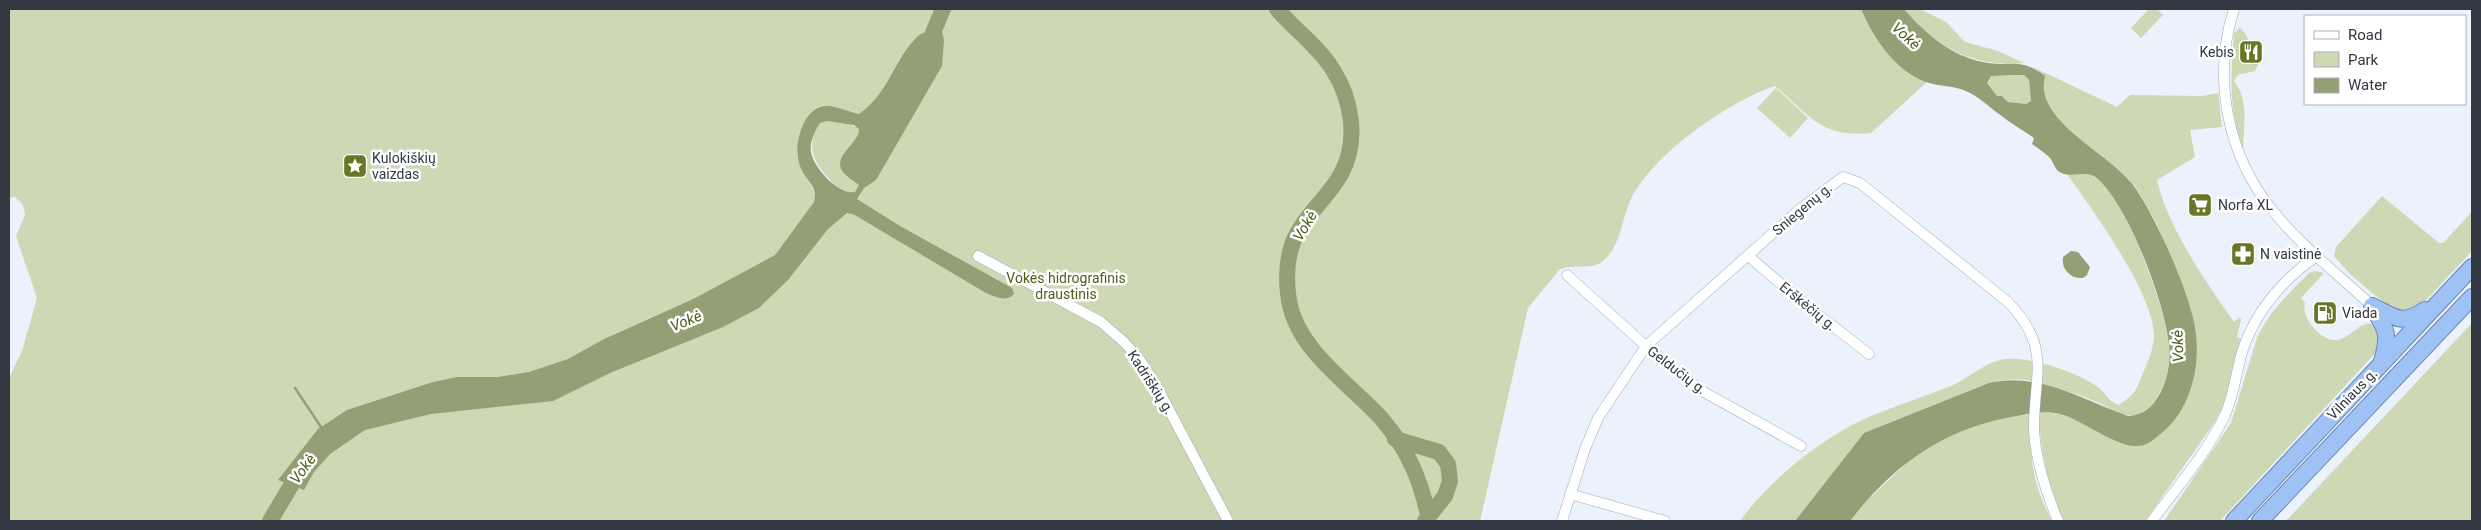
<svg xmlns="http://www.w3.org/2000/svg" width="2481" height="530" font-family="Roboto,sans-serif">
	<style>
		.green { fill: #ced8b5; fill-rule: evenodd }
		.water { fill: #949f75; fill-rule: evenodd }
		.lines { fill: none; stroke-linecap: round; stroke-linejoin: round }
		.stream { stroke: #949f75; stroke-width: 2.5 }
		.river { stroke: #949f75; stroke-width: 16 }
		.minor-casing { stroke: #9cabc1; stroke-width: 11 }
		.trunk-casing { stroke: #6887b4; stroke-width: 18 }
		.minor { stroke: #fff; stroke-width: 10 }
		.trunk { stroke: #9ec2f4; stroke-width: 16 }
		.labels { text-anchor: middle; dominant-baseline: central; stroke-width: 5; stroke-linejoin: round; paint-order: stroke }
		.poi-label { font-size: 14px; fill: #323841; stroke: #fff; text-anchor: start }
		.street-label { font-size: 14px; fill: #323841; stroke: #fff }
		.park-label { font-size: 14px; fill: #515e1d; stroke: #fff }
		.water-label { font-size: 15px; font-style: italic; fill: #4e5b1a; stroke: #fff }
	</style>
	<rect width="100%" height="100%" fill="#ecf2fc"/>
	<!-- green -->
	<g class="green">
		<path d="M9,9H1861C1874,38 1899,66 1927,82L1871,133C1821,138 1810,116 1775,86C1729,101 1652,155 1631,199C1621,220 1621,249 1600,263C1589,270 1571,263 1559,270L1528,308L1480,521H9V378L22,351L37,298L16,236L25,215L23,205L15,197L9,198ZM919,35L856,182L842,171L859,133V128C850,123 831,120 820,122C808,140 810,155 823,172C832,182 836,188 849,193L757,298L610,336L693,299L775,255L814,202C818,183 800,174 797,154L829,106L859,114L878,98L899,61Z"/>
		<path d="M1904,9H1920L1946,22L1965,42L1998,51L2024,63C1971,67 1938,48 1904,9Z"/>
		<path d="M2149,9H2157L2163,15L2141,38L2131,28Z"/>
		<path d="M2240,28L2245,33L2259,63L2255,71L2238,75L2234,81C2249,100 2244,125 2243,149C2228,108 2231,75 2234,33Z"/>
		<path d="M2033,67L2117,107L2130,95L2202,96L2218,93L2222,127L2190,130L2195,157L2157,180C2168,228 2206,282 2234,322L2240,317L2241,320L2237,337L2241,339L2225,402L2215,422L2145,521H2063C2050,492 2043,463 2040,431L2031,430C2029,463 2037,493 2052,521H1850L1863,504L1910,460L1931,444L1988,420L2049,412L2060,414L2090,426L2179,414C2186,402 2193,389 2194,375C2196,364 2190,349 2187,338C2182,312 2179,285 2171,260C2164,236 2149,209 2136,188C2114,155 2032,121 2044,76Z"/>
		<path d="M2024,75L2029,80L2031,101L2026,104L2008,102L2002,96H1997L1987,83L1991,76Z"/>
		<path d="M1776,88L1808,118L1790,138L1757,108Z"/>
		<path d="M2067,174C2076,174 2088,171 2097,177C2125,196 2167,312 2169,346C2171,370 2163,400 2142,413C2138,416 2132,416 2127,415C2117,414 2109,407 2099,403C2081,395 2047,384 2027,380C2014,378 2002,380 1989,383L1864,433L1795,521H1740C1768,482 1818,441 1862,420C1891,407 1921,398 1951,386C1969,378 1985,362 2005,359C2029,356 2080,373 2099,388C2108,395 2105,399 2119,405C2136,393 2136,391 2143,373C2148,362 2154,347 2154,336C2154,294 2092,209 2067,174Z"/>
		<path d="M2382,196L2439,243H2443L2472,212V251L2417,310L2395,312L2351,275L2334,256L2336,247Z"/>
		<path d="M2315,271L2324,273L2301,298L2305,303C2301,318 2321,342 2338,340C2352,337 2362,318 2377,325L2381,347L2220,521H2164L2231,423L2257,338C2269,312 2289,293 2309,273Z"/>
		<path d="M2472,323V521H2286Z"/>
	</g>
	<!-- water -->
	<g class="water">
		<path d="M1861,9H1904C1924,32 1951,56 1983,62C2011,68 2019,56 2045,76C2032,122 2115,155 2136,189C2157,221 2184,281 2193,318C2203,358 2194,409 2159,435C2153,441 2144,447 2135,446C2115,446 2082,420 2060,414C2046,410 2031,414 2017,416C1946,427 1893,465 1850,521H1795L1864,433L1989,383C2038,371 2083,400 2128,416C2143,415 2150,409 2158,397C2167,383 2171,362 2169,345C2165,303 2129,207 2098,179C2087,168 2070,180 2058,171C2055,168 2053,162 2050,158C2045,153 2038,148 2032,144L2034,138C2023,130 2010,123 1999,114C1988,106 1980,98 1968,92C1954,85 1940,87 1926,82C1895,71 1873,37 1861,9ZM2017,75H2024L2029,80L2031,101L2026,104L2008,102L2002,96H1997L1987,83L1991,76Z"/>
		<path d="M936,29L942,31L944,41L942,66L876,180L864,188L857,199L900,226L1012,288L1014,294C1006,303 994,296 986,293L853,214L847,213L828,229L788,280L759,308L723,327L610,373L553,401L431,414L365,430L330,454L314,472L304,490L278,480L318,429L347,410L433,382L457,377H498L529,372L568,359L604,339L693,299L775,255L814,202C817,187 811,185 804,174C793,157 797,135 806,119C811,111 819,105 829,106C839,107 849,112 859,114C890,92 893,60 918,36C923,32 931,31 936,29ZM827,121L854,125L859,129C860,143 831,156 843,172C847,177 854,181 859,185L855,192C839,196 813,167 811,152C809,142 815,131 820,123Z"/>
		<path d="M2071,251L2078,252L2090,267L2087,275L2083,278C2070,279 2061,269 2063,257Z"/>
	</g>
	<g class="lines">
		<!-- stream -->
		<path class="stream" d="M295,388L323,430"/>
		<!-- river -->
		<g class="river">
			<path d="M1277,9C1294,29 1320,48 1333,70C1352,100 1359,141 1341,174C1328,198 1304,215 1293,242C1286,261 1286,282 1289,301C1298,351 1349,383 1381,418C1407,448 1420,478 1428,515"/>
			<path d="M927,47L943,9"/>
			<path d="M1395,439L1439,452L1448,464L1450,481L1445,496L1425,521"/>
			<path d="M270,521L302,467"/>
		</g>
		<defs>
			<g id="minor">
				<path d="M2234,9C2212,78 2227,155 2273,211C2301,246 2339,275 2372,306"/>
				<path d="M978,256L1101,322L1124,342L1140,360L1157,387L1228,521"/>
				<path d="M1748,256L1811,309L1869,354"/>
				<path d="M1567,275L1646,346L1702,391L1801,446"/>
				<path d="M1570,494L1665,521"/>
				<path d="M1562,521L1585,449L1598,418L1646,346L1800,209L1843,177L1860,183L2008,302C2052,348 2034,373 2034,428C2035,460 2046,492 2058,521"/>
				<path d="M2152,521C2177,487 2207,453 2225,415C2234,395 2236,373 2242,352C2256,310 2282,280 2317,256"/>
			</g>
			<g id="trunk">
				<path d="M2372,306C2395,317 2401,326 2425,310"/>
				<path d="M2372,306C2387,331 2390,333 2382,362"/>
				<path d="M2234,521L2472,267"/>
				<path d="M2260,521L2472,297"/>
			</g>
		</defs>
		<!-- minor casing -->
		<use href="#minor" class="minor-casing"/>
		<!-- trunk casing -->
		<use href="#trunk" class="trunk-casing"/>
		<!-- minor -->
		<use href="#minor" class="minor"/>
		<!-- trunk -->
		<use href="#trunk" class="trunk"/>
	</g>
	<!-- icons -->
	<defs>
		<symbol id="restaurant-square" viewBox="-11 -11 22 22"><rect x="-9" y="-9" width="18" height="18" rx="4" fill="#677725" stroke="#fff"/><path d="M-5-6h1v4h1v-4h1v4h1v-4h1v5L-1.5 .5V6h-2V.5L-5-1ZM5-6V6H3V1.5H1.5Q1.5-4 5-6Z" fill="#fff"/></symbol>
		<symbol id="sight-square" viewBox="-11 -11 22 22"><rect x="-9" y="-9" width="18" height="18" rx="4" fill="#677725" stroke="#fff"/><path d="M0-6L1.8-2.2L6-1.7L2.9 1.2L3.7 5.4L0 3.3L-3.7 5.4L-2.9 1.2L-6-1.7L-1.8-2.2Z" fill="#fff"/></symbol>
		<symbol id="supermarket-square" viewBox="-11 -11 22 22"><rect x="-9" y="-9" width="18" height="18" rx="4" fill="#677725" stroke="#fff"/><path d="M-6-5.5h2.5l.6 2H6L4.5 2H-2.5L-4.4-4H-6ZM-1.5 3.2a1.3 1.3 0 1 0 .1 0ZM3 3.2a1.3 1.3 0 1 0 .1 0Z" fill="#fff"/></symbol>
		<symbol id="pharmacy-square" viewBox="-11 -11 22 22"><rect x="-9" y="-9" width="18" height="18" rx="4" fill="#677725" stroke="#fff"/><path d="M-2-6h4v4h4v4h-4v4h-4v-4h-4v-4h4Z" fill="#fff"/></symbol>
		<symbol id="fuel-square" viewBox="-11 -11 22 22"><rect x="-9" y="-9" width="18" height="18" rx="4" fill="#677725" stroke="#fff"/><path d="M-5.5-6h7V0h2V4h1.3V-2.5L3-4.5l.8-.8L6-3V5H2.5V1h-1V6h-7ZM-4.2-4.7v3.2H.2V-4.7Z" fill="#fff"/></symbol>
	</defs>
	<g fill-rule="evenodd">
		<use href="#restaurant-square" x="2237" y="38" width="28" height="28"/>
		<use href="#sight-square" x="341" y="152" width="28" height="28"/>
		<use href="#supermarket-square" x="2186" y="191" width="28" height="28"/>
		<use href="#pharmacy-square" x="2229" y="240" width="28" height="28"/>
		<use href="#fuel-square" x="2311" y="299" width="28" height="28"/>
	</g>
	<g class="labels">
		<!-- poi labels -->
		<g class="poi-label">
			<text x="2234" y="52" text-anchor="end">Kebis</text>
			<text x="372" y="158">Kulokiškių<tspan x="372" dy="16">vaizdas</tspan></text>
			<text x="2218" y="205">Norfa XL</text>
			<text x="2260" y="254">N vaistinė</text>
			<text x="2342" y="313">Viada</text>
		</g>
		<!-- street labels -->
		<g class="street-label">
			<text transform="translate(1802 209) rotate(-40)">Sniegenų g.</text>
			<text transform="translate(1808 306) rotate(39)">Erškėčių g.</text>
			<text transform="translate(1677 370) rotate(37)">Geldučių g.</text>
			<text transform="translate(1151 382) rotate(57)">Kadriškių g.</text>
			<text transform="translate(2352 394) rotate(-46)">Vilniaus g.</text>
		</g>
		<!-- park labels -->
		<g class="park-label">
			<text x="1066" y="278">Vokės hidrografinis<tspan x="1066" dy="16">draustinis</tspan></text>
		</g>
		<!-- water labels -->
		<g class="water-label">
			<text transform="translate(1906 36) rotate(43)">Vokė</text>
			<text transform="translate(1305 226) rotate(-59)">Vokė</text>
			<text transform="translate(686 321) rotate(-22)">Vokė</text>
			<text transform="translate(2178 346) rotate(-92)">Vokė</text>
			<text transform="translate(303 469) rotate(-54)">Vokė</text>
		</g>
	</g>
	<!-- border -->
	<rect width="2481" height="530" fill="none" stroke="#323841" stroke-width="20"/>
	<!-- legend -->
	<rect x="2304" y="15" width="162" height="90" fill="#ffffff" stroke="#adafb3"/>
	<rect x="2314" y="31" width="25" height="8" fill="#ffffff" stroke="#adafb3"/>
	<text x="2348" y="40" font-size="15" fill="#323841">Road</text>
	<rect x="2314" y="52" width="25" height="15" fill="#ced8b5" stroke="#adafb3"/>
	<text x="2348" y="65" font-size="15" fill="#323841">Park</text>
	<rect x="2314" y="78" width="25" height="15" fill="#949f75" stroke="#adafb3"/>
	<text x="2348" y="90" font-size="15" fill="#323841">Water</text>
</svg>
